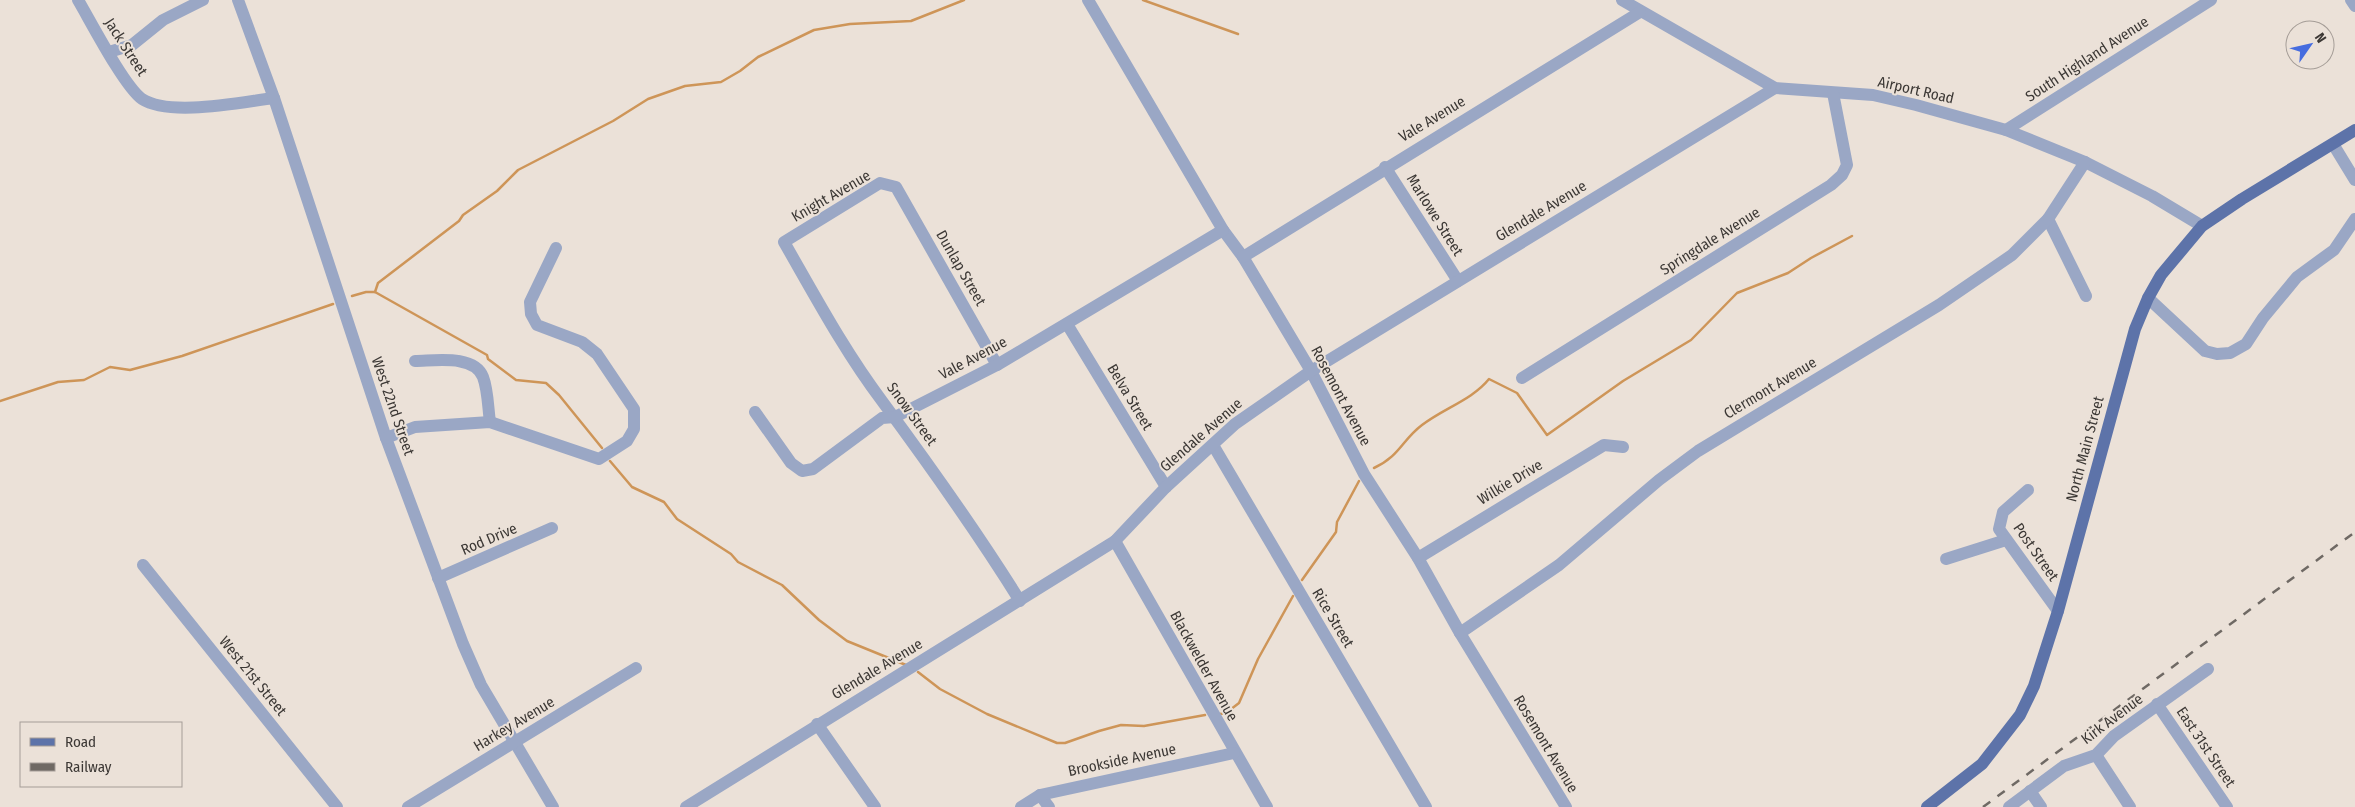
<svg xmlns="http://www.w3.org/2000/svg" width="2355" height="807" font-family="'Fira Sans Condensed',sans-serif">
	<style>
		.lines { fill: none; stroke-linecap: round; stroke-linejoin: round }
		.stream { stroke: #ce9558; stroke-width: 2.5 }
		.minor { stroke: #9aa7c5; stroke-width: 12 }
		.major { stroke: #5d73a9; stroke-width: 12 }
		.rail { stroke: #6f6964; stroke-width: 2.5; stroke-dasharray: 9 9; stroke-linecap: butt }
		.labels { text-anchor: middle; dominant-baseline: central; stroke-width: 4; stroke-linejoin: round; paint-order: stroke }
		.street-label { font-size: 15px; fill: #3c3835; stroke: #ebe1d8 }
	</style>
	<rect width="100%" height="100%" fill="#ebe1d8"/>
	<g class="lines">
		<!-- stream -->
		<g class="stream">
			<path d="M1143,0L1238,34"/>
			<path d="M375,292L378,283L459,221L463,215L497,191L518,170L613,121L648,99L685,86L721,82L740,71L758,57L814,30L850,24L911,21L964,0"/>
			<path d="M352,296L366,292H375L487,355L488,359L516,380L546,383L559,395L602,448"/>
			<path d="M0,401L58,382L84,380L110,367L130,370L182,356L333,304"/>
			<path d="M610,461L632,487L664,502L677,519L731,554L738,562L782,585L819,620L847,641L906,665"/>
			<path d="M1374,468C1400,456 1402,440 1422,425C1444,408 1472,400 1489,379L1517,393L1547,435L1623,381L1691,340L1737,293L1788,273L1811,258L1852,236"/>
			<path d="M1302,580L1336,532L1337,522L1359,481"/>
			<path d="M918,672L940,689L987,714L1057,743H1065L1099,731L1121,725L1144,726L1205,715"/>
			<path d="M1220,714L1226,713L1239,703L1258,659L1293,596"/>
		</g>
		<!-- minor -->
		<g class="minor">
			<path d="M78,0C91,22 124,86 142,99C170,117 241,102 274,98"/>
			<path d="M238,0L274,98L386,438L463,644L481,685L553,807"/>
			<path d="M1088,0L1223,230L1243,257L1311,371L1364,474L1418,558L1460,633L1566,807"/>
			<path d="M1622,0L1775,88L1873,95L1916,105L2006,130L2085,162L2152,196L2202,226"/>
			<path d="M2351,0L2355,6"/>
			<path d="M109,52L132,45L163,20L203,0"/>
			<path d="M2006,130L2211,0"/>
			<path d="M2333,144L2355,180"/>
			<path d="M1385,167L1458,281"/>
			<path d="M2048,219L2086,296"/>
			<path d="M1243,257L1640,12"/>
			<path d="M2148,298L2205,351L2217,354L2230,353L2246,344L2263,318L2297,277L2334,250L2355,219"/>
			<path d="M1067,324L1166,487"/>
			<path d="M415,361C434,361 474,354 483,377C488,390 488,408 490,422"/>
			<path d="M997,365L896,187L880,183L784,242C815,296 845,352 882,401C930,466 977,532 1020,601"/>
			<path d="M1522,378L1831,185L1842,175L1847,165L1833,93"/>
			<path d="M755,412L791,463L802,471L813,469L882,418L895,417L997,365L1223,230"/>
			<path d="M386,438L415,427L490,422L599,459L627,441L634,429V409L597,354L582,342L537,325L531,314L530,302L556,248"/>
			<path d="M1213,445L1426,807"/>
			<path d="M2028,490L2003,512L1999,529L2058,611"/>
			<path d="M1115,541L1267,807"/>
			<path d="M1418,558L1604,445L1623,447"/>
			<path d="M1946,559L2006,540"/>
			<path d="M143,565L337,807"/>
			<path d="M438,578L552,528"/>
			<path d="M1460,633L1559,565L1659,480L1698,451L1939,305L2012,255L2048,219L2085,162"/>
			<path d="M2157,704L2227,807"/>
			<path d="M817,724L875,807"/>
			<path d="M2096,755L2130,807"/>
			<path d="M2030,791L2041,807"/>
			<path d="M1040,795L1049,807"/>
			<path d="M408,807L636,668"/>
			<path d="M686,807L1115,541L1166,487L1235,424L1311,371L1775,88"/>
			<path d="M1021,807L1040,795L1234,753"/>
			<path d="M2009,807L2064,766L2096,755L2114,736L2208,669"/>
		</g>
		<!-- major -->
		<path class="major" d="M1927,807L1982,764L2020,715L2034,686L2058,611L2135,329L2148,298L2161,275L2202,226L2242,199L2355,130"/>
		<!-- rail -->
		<path class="rail" d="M1983,807L2355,532"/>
	</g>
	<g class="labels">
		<!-- street labels -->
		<g class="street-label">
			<text transform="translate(126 47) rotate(57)">Jack Street</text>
			<text transform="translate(2087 59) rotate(-33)">South Highland Avenue</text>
			<text transform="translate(1916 90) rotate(13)">Airport Road</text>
			<text transform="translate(1432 119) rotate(-31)">Vale Avenue</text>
			<text transform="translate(831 196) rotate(-30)">Knight Avenue</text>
			<text transform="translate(1541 211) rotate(-31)">Glendale Avenue</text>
			<text transform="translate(1435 215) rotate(58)">Marlowe Street</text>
			<text transform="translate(1710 241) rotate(-32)">Springdale Avenue</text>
			<text transform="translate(961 268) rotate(60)">Dunlap Street</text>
			<text transform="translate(973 358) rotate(-28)">Vale Avenue</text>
			<text transform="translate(1770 388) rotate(-31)">Clermont Avenue</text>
			<text transform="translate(1341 396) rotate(62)">Rosemont Avenue</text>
			<text transform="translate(1130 397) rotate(59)">Belva Street</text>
			<text transform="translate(393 406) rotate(71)">West 22nd Street</text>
			<text transform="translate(912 414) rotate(54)">Snow Street</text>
			<text transform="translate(1201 435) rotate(-41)">Glendale Avenue</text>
			<text transform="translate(2085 449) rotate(-75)">North Main Street</text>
			<text transform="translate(1510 482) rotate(-31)">Wilkie Drive</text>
			<text transform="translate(489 539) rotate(-23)">Rod Drive</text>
			<text transform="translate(2036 552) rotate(55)">Post Street</text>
			<text transform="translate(1333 618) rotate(59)">Rice Street</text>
			<text transform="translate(1204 666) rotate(61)">Blackwelder Avenue</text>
			<text transform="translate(877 669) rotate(-31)">Glendale Avenue</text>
			<text transform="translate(253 676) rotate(51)">West 21st Street</text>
			<text transform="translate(2112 719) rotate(-37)">Kirk Avenue</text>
			<text transform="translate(514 724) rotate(-31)">Harkey Avenue</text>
			<text transform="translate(1546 744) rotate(59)">Rosemont Avenue</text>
			<text transform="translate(2206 747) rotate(56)">East 31st Street</text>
			<text transform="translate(1122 760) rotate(-12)">Brookside Avenue</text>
		</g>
	</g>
	<!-- legend -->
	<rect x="20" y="722" width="162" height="65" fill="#ebe1d8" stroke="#a59d97"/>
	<rect x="30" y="738" width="25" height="8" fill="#5d73a9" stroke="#a59d97"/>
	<text x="65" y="747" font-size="15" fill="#3c3835">Road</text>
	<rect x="30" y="763" width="25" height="8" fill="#6f6964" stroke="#a59d97"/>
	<text x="65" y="772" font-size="15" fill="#3c3835">Railway</text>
	<!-- north arrow -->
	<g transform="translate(2310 45) rotate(56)"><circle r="24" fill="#ebe1d8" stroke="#a59d97"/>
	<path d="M0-4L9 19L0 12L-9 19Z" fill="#466cdf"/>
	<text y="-8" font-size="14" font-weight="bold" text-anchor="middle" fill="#3c3835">N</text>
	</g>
</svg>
